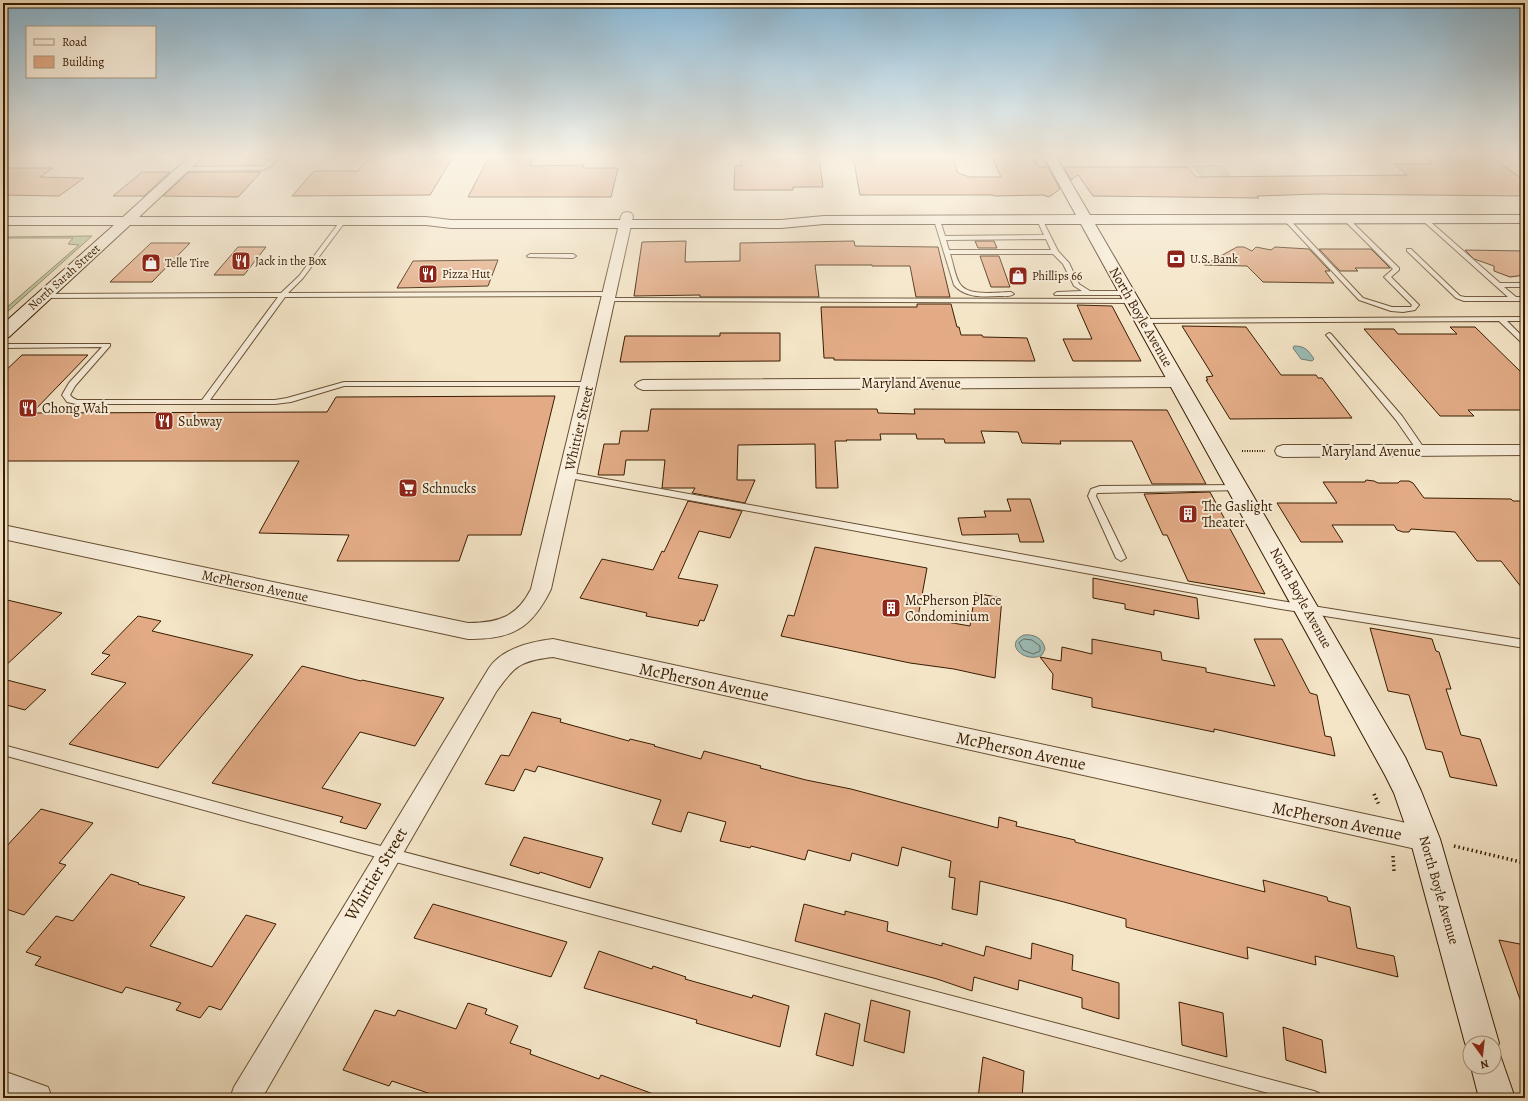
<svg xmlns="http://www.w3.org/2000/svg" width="1528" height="1101" font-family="Alegreya,serif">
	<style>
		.green { fill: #b9c597; stroke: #78704c }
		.water { fill: #9cbeba; stroke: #747d70 }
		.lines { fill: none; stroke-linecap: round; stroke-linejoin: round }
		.shore { stroke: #6a6d5d; stroke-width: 1 }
		.building { fill: #e2ab86; stroke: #381c00 }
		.lane-casing { stroke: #674e32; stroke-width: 2 }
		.street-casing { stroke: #674e32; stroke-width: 2 }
		.secondary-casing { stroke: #381c00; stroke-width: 2 }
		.path-far1 { stroke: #381c00; stroke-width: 2; stroke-dasharray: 1 1.5; stroke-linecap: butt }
		.path { stroke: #381c00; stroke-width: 3.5; stroke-dasharray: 1.5 3; stroke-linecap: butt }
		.lane { fill: #f8eedb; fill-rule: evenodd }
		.street { fill: #f8eedb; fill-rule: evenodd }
		.secondary { fill: #f8eedb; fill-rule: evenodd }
		.labels { text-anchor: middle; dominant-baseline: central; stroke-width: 4; stroke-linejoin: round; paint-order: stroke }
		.far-poi-label { font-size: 12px; fill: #381c00; stroke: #f8eedb; text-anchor: start }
		.far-street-label { font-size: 12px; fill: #381c00; stroke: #f8eedb }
		.street-label { font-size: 14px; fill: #381c00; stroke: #f8eedb }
		.poi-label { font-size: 14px; fill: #381c00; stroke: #f8eedb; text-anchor: start }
		.near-street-label { font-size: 17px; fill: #381c00; stroke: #f8eedb }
	</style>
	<rect width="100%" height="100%" fill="#f4e5c7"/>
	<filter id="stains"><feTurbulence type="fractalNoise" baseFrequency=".005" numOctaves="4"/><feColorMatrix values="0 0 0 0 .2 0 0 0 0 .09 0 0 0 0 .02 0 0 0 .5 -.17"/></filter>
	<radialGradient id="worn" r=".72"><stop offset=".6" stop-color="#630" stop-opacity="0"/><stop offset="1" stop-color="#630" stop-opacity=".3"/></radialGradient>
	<!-- green -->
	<g class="green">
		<path d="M1193,166H1223L1230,175H1222L1236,192H1214Z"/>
		<path d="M92,236L7,312H3V309H5L79,245L68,244L73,238H3V237Z"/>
	</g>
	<!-- water -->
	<g class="water">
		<path d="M1294,346C1305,346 1308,350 1314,359L1312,361L1301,359L1293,348Z"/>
		<path d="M1024,635C1034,634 1043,638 1045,649L1042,655C1025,664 1003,644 1024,635Z"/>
	</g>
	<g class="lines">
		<!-- shore -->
		<path class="shore" d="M1024,639L1032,640L1040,646V651L1033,654L1023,650L1019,643Z"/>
	</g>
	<!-- building -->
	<g class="building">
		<path d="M369,157H453L430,195L292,196L314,171H358Z"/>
		<path d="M489,157H533L530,166L584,165L583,168H618L611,197H468Z"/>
		<path d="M741,157H819L823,187H793V190H734L735,166H741Z"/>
		<path d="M853,157H952L958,173L970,177H1001L992,157H1033L1039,167H1048L1060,189L1049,197L1043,195L995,196L992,195H860Z"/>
		<path d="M1424,157H1492L1525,181V196L1319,194L1257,196L1259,198L1093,196L1078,175L1071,180L1064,167H1188L1196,177L1407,175L1394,164H1432Z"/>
		<path d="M3,168H53L40,177L84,178L59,196L3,195Z"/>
		<path d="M142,172H170L144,196H113Z"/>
		<path d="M189,172H261L238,197L163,196Z"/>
		<path d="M686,241L685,262L740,261V243L854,241L855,246L938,247L950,297H916L910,266H872V265H815L819,297H700V295L634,296L642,242Z"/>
		<path d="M975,241H994L997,248H978Z"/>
		<path d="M151,243H190L152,282H110Z"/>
		<path d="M238,247H266L244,275H214Z"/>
		<path d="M1237,247H1244L1252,251L1256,247L1271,250L1275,247L1309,249L1330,271H1325L1334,283L1263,282L1247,266L1204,265Z"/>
		<path d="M1319,249H1371L1390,268H1355L1358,271H1340Z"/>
		<path d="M1465,250L1525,251V275L1510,277L1494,271V266L1474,259Z"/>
		<path d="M980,256H999L1010,287H991Z"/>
		<path d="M498,260L488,286L397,288L413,261Z"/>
		<path d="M917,304H951L957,327H959L961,335H982L983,337L1027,338L1035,361L834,360V358H824L821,307H917Z"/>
		<path d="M1077,305L1112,306L1141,361H1073L1063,339H1092Z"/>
		<path d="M1182,326L1246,327L1281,375H1316L1318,378H1322L1352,418L1230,419L1206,380H1208L1206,377L1213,376Z"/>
		<path d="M1450,327H1475L1525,376V410H1468L1474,416H1440L1364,329H1394L1398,334H1457Z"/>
		<path d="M720,333H780V361L620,362L625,336H720Z"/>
		<path d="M22,355H88L32,413L327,412L336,397L555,396L521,535H468L459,561H337L349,535L259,533L299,461H3V373Z"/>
		<path d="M651,409H877L878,413L915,414L914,409L1167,410L1206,484H1152L1132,441H1060L1061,444L1022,443L1018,432L981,431L985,443H945L944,439H917L916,434H880L881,440H846L847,441H835L838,488H816L815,444L738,445L737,480H755L745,503L692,493L695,488H662L665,460H626L624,475H598L604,444H619L621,431H648Z"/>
		<path d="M1366,480L1374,481L1378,483H1398L1400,481H1409L1413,483L1424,498L1511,499L1513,501H1525V592L1501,561H1477L1455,532L1411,529L1409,532H1403L1397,530L1394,525H1332L1343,542H1301L1277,503H1337L1323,482H1365Z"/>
		<path d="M1210,492L1235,538L1265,594L1188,581L1167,535H1163L1144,494Z"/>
		<path d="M1007,499H1030L1044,542H1020L1018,534L962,535L958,518L986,517L984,511H1011Z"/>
		<path d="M688,501L742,511L730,538L699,531L678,578L718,585L704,621L700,620L698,626L646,616L647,613L580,598L602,559L653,570L662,551L664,552Z"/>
		<path d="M815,547L927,568L918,617L970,626L975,593L1002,598L995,678L954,669L910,663L781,636L788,615L794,616Z"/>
		<path d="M1093,578L1197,598L1199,619L1154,610V615L1125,609V604L1093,598Z"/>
		<path d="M3,599L62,613L3,668Z"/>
		<path d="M138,616L161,621L152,631L253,655L158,768L69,744L126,683L91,674L110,655L102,653Z"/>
		<path d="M1370,628L1432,639L1436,651L1439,652L1451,689H1446L1461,735L1480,739L1497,786L1450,777L1442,752L1426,749L1409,695L1388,691Z"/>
		<path d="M1092,639L1161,652L1162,660L1206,668V672L1275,686L1254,639H1282L1310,693L1317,695L1325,736L1331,737L1335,756L1214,729V732L1092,707V698L1052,689L1053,674L1040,657L1061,661L1062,647L1092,654Z"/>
		<path d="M302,666L361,681L362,680L444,698L415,746L360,732L322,788L381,804L366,829L340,822L343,817L212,783Z"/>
		<path d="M3,679L46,690L25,710L3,704Z"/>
		<path d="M532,712L561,719L560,722L629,741L630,739L655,745L654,746L701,759L704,751L761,766L760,768L806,780L851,789L998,828L999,817L1017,822L1016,826L1075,840V842L1265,892L1263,880L1327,897L1328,901L1350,907L1357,948L1394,956L1398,977L1315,956L1316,965L1247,947L1248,959L1126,927V919L1064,902L980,881L977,915L952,909L955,878L949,877L951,861L902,847L898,866L852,853L850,861L808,850L805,860L751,846L750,848L720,841L726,822L688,812L681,832L652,824L661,800L538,766L535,772L525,769L514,791L485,784L501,755L509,756Z"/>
		<path d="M41,809L93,823L59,863L66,865L24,915L3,908V850Z"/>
		<path d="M524,837L603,858L590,888L540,872L539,874L510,865Z"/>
		<path d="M111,874L139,883L138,884L185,897L150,946L212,967L246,915L276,924L221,1010L209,1006L200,1018L176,1010L181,1003L126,987L122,993L35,965L41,957L26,952L56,916L73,921Z"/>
		<path d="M433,904L567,942L551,977L414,938Z"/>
		<path d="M804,904L845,915V911L888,922L887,931L942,946V943L984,956L986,946L1031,959L1032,943L1073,955L1072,970L1119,983V1019L1082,1008V998L1019,980L1018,990L974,977L972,991L937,979L795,941Z"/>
		<path d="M1499,940L1525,945V1005H1522Z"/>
		<path d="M599,951L652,969L653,966L686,977L685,979L752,998L753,995L789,1006L780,1047L696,1023L697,1020L584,988Z"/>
		<path d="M871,1000L910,1011L904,1053L864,1041Z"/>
		<path d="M1179,1002L1223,1013L1227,1057L1182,1045Z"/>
		<path d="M468,1003L487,1009L485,1014L518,1026L510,1043L531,1050L530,1054L599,1079L601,1075L659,1096L658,1098H443L392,1081L389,1086L343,1070L375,1010L395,1016L398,1010L456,1029Z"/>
		<path d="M825,1013L860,1024L853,1066L816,1055Z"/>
		<path d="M1283,1027L1322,1040L1326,1073L1286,1060Z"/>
		<path d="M983,1057L1024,1071L1022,1098H978Z"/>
	</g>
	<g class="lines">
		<defs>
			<g id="lane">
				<path d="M274,157H279L271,166L263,170L184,171L181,169L184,167L262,166Z"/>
				<path d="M937,218L940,220L945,236L1044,235L1037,220L1042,219L1058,251L1069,263L1079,284L1090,291H1127L1130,293L1127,295H1055L1054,294L1057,292L1082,291L1074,286L1063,264L1053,254H950C953,262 955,277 960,284C968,297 998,292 1011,292L1014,294C1010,297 1004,296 999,296C983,297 965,298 954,285L934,220ZM1046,239L1051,250H949L946,240Z"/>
				<path d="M1284,218H1288L1363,298L1392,307H1411L1412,305L1384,277L1393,269L1343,219L1348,218L1399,268V270L1391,277L1419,305L1415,310L1403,312L1391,311L1359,300L1284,220Z"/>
				<path d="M1422,218H1426L1500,283H1525V287H1504L1516,297H1525V301H1464L1456,298L1407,251V249H1411L1460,296L1465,297H1508L1422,220Z"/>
				<path d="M343,219L346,221L345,222L303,278L288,293L609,292L612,294L609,296L285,297L210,400H275L287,398L344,382H588L592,384L588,386H344L291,402L275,404H76L67,402L62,395L69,383L102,347L3,348V344H110V346L75,386L70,395L73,398L77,400H202L278,297L44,298L41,296L44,294L281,293L299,276L341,220Z"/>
				<path d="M530,254H573L576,256L573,258L528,257L527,256Z"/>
				<path d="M608,298L1132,299L1135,301L1132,303L606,301V299Z"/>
				<path d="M1525,317V321H1507L1525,339V345L1523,344L1499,321L1143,323L1140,321L1143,319Z"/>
				<path d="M1329,333L1331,334L1402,416L1426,451L1425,453H1419L1396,420L1327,336L1326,335Z"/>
				<path d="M567,472L1275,600L1525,640V648L1275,608L564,477L563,475L564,473Z"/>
				<path d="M1239,485L1242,486L1243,488L1242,490L1097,493L1096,496L1126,558L1121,561L1116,558L1088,496L1091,489L1100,486Z"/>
				<path d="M3,745L358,840L1314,1091L1319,1093L1321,1098H1287L358,852L3,755Z"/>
			</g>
			<g id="street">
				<path d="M627,212L631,213L633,216L551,589C532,628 512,640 468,639L3,539V525L468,623C498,623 517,617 531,589L621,216L623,213Z"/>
				<path d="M1178,377L1183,379L1186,382L1183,385L1178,387L643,390L638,388L635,385L638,382L643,380Z"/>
				<path d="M1283,445H1525V455L1283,457L1277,455L1275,451L1277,447Z"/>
				<path d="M553,639L1425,827L1434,830L1438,839L1434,848L1425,851L553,657C519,661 515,666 496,692L262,1098H230L234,1087L489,668C503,648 530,642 553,639Z"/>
				<path d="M3,1071L48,1087L52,1098H3Z"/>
			</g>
			<path id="secondary" d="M189,157H203L139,217H426L451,220H781L824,216L1076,215L1044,157H1056L1090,215H1525V223L1095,224L1405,757L1421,791L1440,839L1499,1043L1495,1053L1500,1055L1515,1098H1479L1471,1067H1494V1043H1470V1055L1465,1043L1410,839L1394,793L1385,775L1081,224H824L781,228H451L426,225H130L9,337L3,338V324L114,225H3V217H123Z"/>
		</defs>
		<!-- lane casing -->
		<use href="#lane" class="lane-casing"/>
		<!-- street casing -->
		<use href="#street" class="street-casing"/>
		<!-- secondary casing -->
		<use href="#secondary" class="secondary-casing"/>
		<!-- path-far1 -->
		<path class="path-far1" d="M1242,451H1265"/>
		<!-- path -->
		<g class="path">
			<path d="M1374,794L1379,805"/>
			<path d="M1454,846L1525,863"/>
			<path d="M1393,856L1394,871"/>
		</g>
		<!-- lane -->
		<use href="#lane" class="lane"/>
		<!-- street -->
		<use href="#street" class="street"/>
		<!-- secondary -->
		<use href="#secondary" class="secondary"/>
	</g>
	<!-- sky -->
	<linearGradient id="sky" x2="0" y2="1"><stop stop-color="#89b8d6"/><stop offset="0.5" stop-color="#faf3e6"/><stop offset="1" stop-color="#faf3e6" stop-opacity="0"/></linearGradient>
	<rect width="1528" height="312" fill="url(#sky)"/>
	<!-- icons -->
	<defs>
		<symbol id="bank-square" viewBox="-11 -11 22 22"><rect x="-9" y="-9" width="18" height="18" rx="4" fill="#8f2418" stroke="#f8eedb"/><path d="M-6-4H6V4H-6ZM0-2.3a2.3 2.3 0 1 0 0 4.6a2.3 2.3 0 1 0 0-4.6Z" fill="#fff"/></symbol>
		<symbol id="restaurant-square" viewBox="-11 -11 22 22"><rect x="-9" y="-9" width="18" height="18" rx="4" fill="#8f2418" stroke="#f8eedb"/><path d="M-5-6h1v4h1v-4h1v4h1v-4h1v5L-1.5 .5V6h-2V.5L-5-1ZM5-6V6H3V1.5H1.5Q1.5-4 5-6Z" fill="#fff"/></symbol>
		<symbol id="shop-square" viewBox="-11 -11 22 22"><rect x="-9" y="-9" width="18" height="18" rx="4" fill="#8f2418" stroke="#f8eedb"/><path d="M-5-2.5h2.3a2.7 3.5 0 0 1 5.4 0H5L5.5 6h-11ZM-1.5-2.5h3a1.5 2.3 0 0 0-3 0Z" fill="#fff"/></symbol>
		<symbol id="supermarket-square" viewBox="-11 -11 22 22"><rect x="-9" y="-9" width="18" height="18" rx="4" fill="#8f2418" stroke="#f8eedb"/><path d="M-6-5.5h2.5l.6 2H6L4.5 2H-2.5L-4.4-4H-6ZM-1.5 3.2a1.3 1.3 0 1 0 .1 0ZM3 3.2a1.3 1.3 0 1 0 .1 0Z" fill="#fff"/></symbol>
		<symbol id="building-square" viewBox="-11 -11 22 22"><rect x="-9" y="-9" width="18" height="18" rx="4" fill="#8f2418" stroke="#f8eedb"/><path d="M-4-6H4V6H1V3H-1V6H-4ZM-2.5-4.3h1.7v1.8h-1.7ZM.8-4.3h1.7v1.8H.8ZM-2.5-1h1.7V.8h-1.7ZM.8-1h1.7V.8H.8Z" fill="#fff"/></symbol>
	</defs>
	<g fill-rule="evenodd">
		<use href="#bank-square" x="1165" y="248" width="22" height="22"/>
		<use href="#restaurant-square" x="230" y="250" width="22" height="22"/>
		<use href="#shop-square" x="140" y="252" width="22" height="22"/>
		<use href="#restaurant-square" x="417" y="263" width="22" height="22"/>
		<use href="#shop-square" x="1007" y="265" width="22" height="22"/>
		<use href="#restaurant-square" x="17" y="397" width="22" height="22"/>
		<use href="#restaurant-square" x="153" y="410" width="22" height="22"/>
		<use href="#supermarket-square" x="397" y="477" width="22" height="22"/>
		<use href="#building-square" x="1177" y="503" width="22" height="22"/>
		<use href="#building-square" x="880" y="597" width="22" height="22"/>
	</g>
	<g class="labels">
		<!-- far-poi labels -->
		<g class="far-poi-label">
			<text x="1190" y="259">U.S. Bank</text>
			<text x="255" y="261">Jack in the Box</text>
			<text x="165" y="263">Telle Tire</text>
			<text x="442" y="274">Pizza Hut</text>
			<text x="1032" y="276">Phillips 66</text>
		</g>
		<!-- far-street labels -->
		<g class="far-street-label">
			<text transform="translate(64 277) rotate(-42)">North Sarah Street</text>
		</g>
		<!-- street labels -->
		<g class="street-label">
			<text transform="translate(1141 317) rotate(60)">North Boyle Avenue</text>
			<text x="911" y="383">Maryland Avenue</text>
			<text transform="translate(579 428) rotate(-77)">Whittier Street</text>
			<text x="1371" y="451">Maryland Avenue</text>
			<text transform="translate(255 586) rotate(12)">McPherson Avenue</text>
			<text transform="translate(1301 598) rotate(61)">North Boyle Avenue</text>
			<text transform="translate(1439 890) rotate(74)">North Boyle Avenue</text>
		</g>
		<!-- poi labels -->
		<g class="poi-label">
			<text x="42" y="408">Chong Wah</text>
			<text x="178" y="421">Subway</text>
			<text x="422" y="488">Schnucks</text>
			<text x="1202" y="506">The Gaslight<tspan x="1202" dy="16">Theater</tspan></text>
			<text x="905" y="600">McPherson Place<tspan x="905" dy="16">Condominium</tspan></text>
		</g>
		<!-- near-street labels -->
		<g class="near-street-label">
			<text transform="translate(704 682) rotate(12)">McPherson Avenue</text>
			<text transform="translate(1021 751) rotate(12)">McPherson Avenue</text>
			<text transform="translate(1337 821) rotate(12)">McPherson Avenue</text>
			<text transform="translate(376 874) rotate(-59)">Whittier Street</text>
		</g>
	</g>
	<!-- margin -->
	<rect width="1528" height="1101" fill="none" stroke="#f4e5c7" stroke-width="16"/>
	<rect x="4" y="4" width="1520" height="1093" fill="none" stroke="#381c00" stroke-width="2"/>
	<rect x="8" y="8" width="1512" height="1085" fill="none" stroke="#381c00"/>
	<!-- legend -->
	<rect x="26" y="26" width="130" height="52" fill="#f8eedb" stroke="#ab9a83"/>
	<rect x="34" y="39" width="20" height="6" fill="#f8eedb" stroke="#ab9a83"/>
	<text x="62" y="46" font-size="12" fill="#381c00">Road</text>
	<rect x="34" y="56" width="20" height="12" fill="#e2ab86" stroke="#ab9a83"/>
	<text x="62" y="66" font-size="12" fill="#381c00">Building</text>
	<!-- north arrow -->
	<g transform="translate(1482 1055) rotate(165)"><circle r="19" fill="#f8eedb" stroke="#ab9a83"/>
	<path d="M0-3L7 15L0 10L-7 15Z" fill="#8f2418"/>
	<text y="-6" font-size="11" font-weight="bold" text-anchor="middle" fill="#381c00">N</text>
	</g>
	<rect width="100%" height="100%" filter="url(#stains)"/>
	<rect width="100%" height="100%" fill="url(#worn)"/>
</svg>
